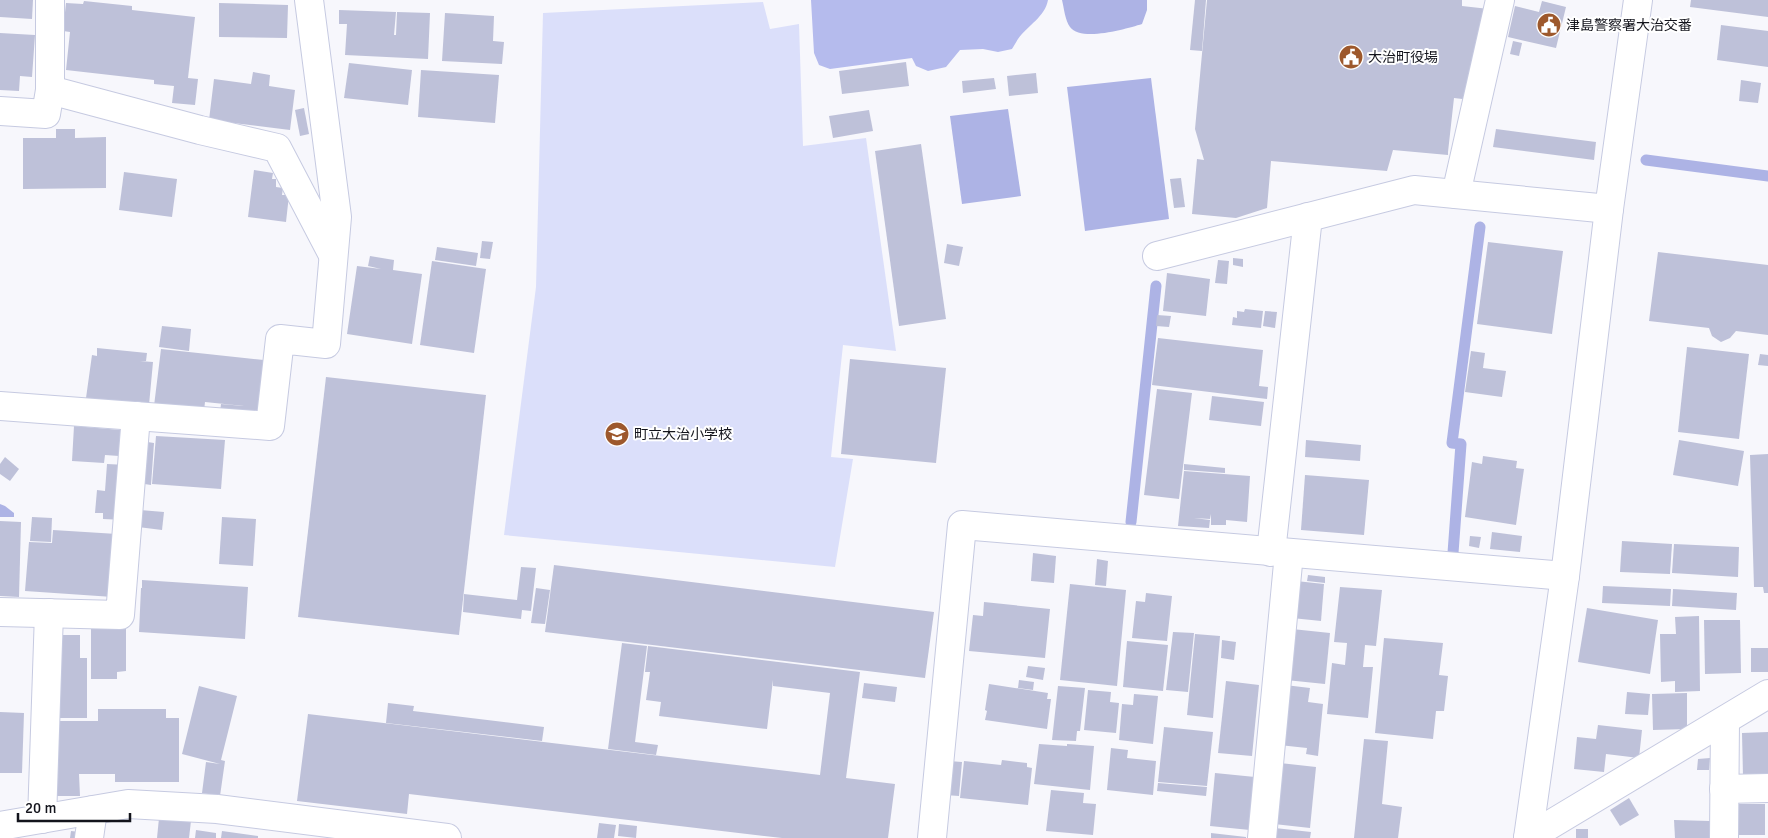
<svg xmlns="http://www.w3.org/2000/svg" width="1768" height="838" font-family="Signika,'Noto Sans JP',sans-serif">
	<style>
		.green { fill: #dbdffa }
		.forest { fill: #b5bbed }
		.water { fill: #adb3e5 }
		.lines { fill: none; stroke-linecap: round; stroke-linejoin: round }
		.stream { stroke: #adb3e5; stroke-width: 11 }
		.building { fill: #bec1d9 }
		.minor-casing { stroke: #c6cae1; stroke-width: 30 }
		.tertiary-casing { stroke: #c6cae1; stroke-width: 30 }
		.minor { stroke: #fff; stroke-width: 28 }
		.tertiary { stroke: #fff; stroke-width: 28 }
		.labels { text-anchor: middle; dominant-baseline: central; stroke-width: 4; stroke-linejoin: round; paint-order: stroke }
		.poi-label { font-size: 14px; fill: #13141c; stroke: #fff; text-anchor: start }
	</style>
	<rect width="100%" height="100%" fill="#f7f7fc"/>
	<!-- green -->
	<path class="green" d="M763,2L770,29L799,24L803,146L866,138L896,351L843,345L831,457L853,459L835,567L504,535L536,287L543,13Z"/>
	<!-- forest -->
	<path class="forest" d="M811,0H1048C1045,17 1028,25 1018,39C1016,42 1014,46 1012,49L998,52L983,49L960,50L946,67L928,71L916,66L912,58L830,69L819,65L814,53Z"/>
	<!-- water -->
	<g class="water">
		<path d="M1062,0H1147V10L1142,24C1126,29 1081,42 1070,27C1065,20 1064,8 1062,0Z"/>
		<path d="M1151,78L1169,219L1085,231L1067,87Z"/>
		<path d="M1008,109L1021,196L962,204L950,116Z"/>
		<path d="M0,504L5,506L14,513V517H0Z"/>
	</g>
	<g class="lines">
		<!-- stream -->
		<g class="stream">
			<path d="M1646,160L1768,176"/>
			<path d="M1131,522L1156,286"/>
			<path d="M1453,553L1461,444L1452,443L1480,227"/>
		</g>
	</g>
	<!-- building -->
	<g class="building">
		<path d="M0,0H33L32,19L0,17Z"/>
		<path d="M1195,0H1206L1202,51L1190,50Z"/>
		<path d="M1207,0H1462V6L1489,9L1471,100L1454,98L1448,152L1438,151L1448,152V155L1393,150L1387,171L1271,161L1267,208L1236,218L1192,214L1197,159L1204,160L1195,129Z"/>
		<path d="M1691,0H1768V17L1690,7Z"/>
		<path d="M84,1L132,6V10L195,17L188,78L198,79L195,105L172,103L174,86L154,84V80L66,70L70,32L63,31L66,3L83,4Z"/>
		<path d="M1542,1L1566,7L1556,48L1508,37L1515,6L1539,12Z"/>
		<path d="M219,3L288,5L287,38L219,37Z"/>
		<path d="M339,10L396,12L394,35H396L397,12L430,13L428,59L345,55L347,24H339Z"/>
		<path d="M445,13L494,16L493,41L504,42L502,64L442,61Z"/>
		<path d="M1721,25L1768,31V67L1717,60Z"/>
		<path d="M0,33L35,35L32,77L20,76L19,91L0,90Z"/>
		<path d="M1513,41L1522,43L1519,56L1510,54Z"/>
		<path d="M906,62L909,86L842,94L839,71Z"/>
		<path d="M349,63L412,70L408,105L344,98Z"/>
		<path d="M421,70L499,75L495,123L418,117Z"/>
		<path d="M253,72L270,75L269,86L295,90L290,130L209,120L214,79L251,84Z"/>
		<path d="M1036,73L1038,93L1009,96L1007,76Z"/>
		<path d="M994,78L996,89L963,93L962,81Z"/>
		<path d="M1741,80L1761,83L1758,103L1739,101Z"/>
		<path d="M304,108L309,134L300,136L295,110Z"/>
		<path d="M869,110L873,131L833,138L829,116Z"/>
		<path d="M56,129H75V138L106,137V188L23,189V138H56Z"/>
		<path d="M1496,129L1596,142L1594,160L1493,147Z"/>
		<path d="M921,144L946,319L899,326L875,151Z"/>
		<path d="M254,170L273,173L272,179H276V187L283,188L282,195H289L286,222L248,217Z"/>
		<path d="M124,172L177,179L172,217L119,210Z"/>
		<path d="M1181,178L1185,207L1174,208L1170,179Z"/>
		<path d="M482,241L493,242L490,259L480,258Z"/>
		<path d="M1488,242L1563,251L1552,334L1477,324Z"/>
		<path d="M947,244L963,247L959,266L944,263Z"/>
		<path d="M437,247L478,253L476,266L435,260Z"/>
		<path d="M1658,252L1768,265V335L1736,331L1730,338L1721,342L1712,336L1709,328L1649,321Z"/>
		<path d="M370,256L394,260L393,270L422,274L412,344L347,334L357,266L381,269L368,266Z"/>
		<path d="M1233,258L1243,259V267L1233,265Z"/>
		<path d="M1218,260L1229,261L1227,284L1215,283Z"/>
		<path d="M432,261L486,269L474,353L420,345Z"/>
		<path d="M1167,273L1210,279L1206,316L1163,311Z"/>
		<path d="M1245,309L1263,311L1261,328L1232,325L1233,317L1237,318V311L1244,312Z"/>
		<path d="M1265,311L1277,312L1275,328L1263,326Z"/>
		<path d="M1157,315L1171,316L1169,327L1156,326Z"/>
		<path d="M162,326L191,329L189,351L159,347Z"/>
		<path d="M1158,338L1263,350L1259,386L1268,387L1267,399L1152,385Z"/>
		<path d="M1687,347L1749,354L1739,439L1678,432Z"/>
		<path d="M97,348L147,353L146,361H140L153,362L149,405L86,398L92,355L97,356Z"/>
		<path d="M161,349L264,360L258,417L220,413L221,404L244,406L205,402L204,411L154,406Z"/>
		<path d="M1471,351L1485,353L1483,368L1506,371L1502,397L1465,392Z"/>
		<path d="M1760,354L1768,355V366L1758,365Z"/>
		<path d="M850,359L946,368L936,463L841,454Z"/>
		<path d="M326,377L486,395L459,635L298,617Z"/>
		<path d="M1157,389L1192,393L1179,499L1144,495Z"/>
		<path d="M1212,396L1264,402L1261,426L1209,420Z"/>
		<path d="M74,426L121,430L119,456L105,455L104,463L72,461Z"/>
		<path d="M156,436L225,440L221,489L152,484Z"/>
		<path d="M1306,440L1361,445L1360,461L1305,457Z"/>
		<path d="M1679,440L1744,451L1738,486L1673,475Z"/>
		<path d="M141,441L154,443L151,485L138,483Z"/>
		<path d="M1768,454V593H1764L1763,587H1754L1750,455Z"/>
		<path d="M1483,456L1517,461L1516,468L1524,469L1516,525L1465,517L1472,462L1482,464Z"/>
		<path d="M5,457L19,469L10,481L0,474V464Z"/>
		<path d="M107,464L127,465L124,520L103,519V513H95L97,490L105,491Z"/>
		<path d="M1184,464L1225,468V473L1184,470Z"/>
		<path d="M1184,471L1250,476L1247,522L1226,520V525H1211V514L1210,519L1194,518L1210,520L1209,528L1178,526Z"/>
		<path d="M1305,475L1369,480L1364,535L1301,530Z"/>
		<path d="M140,510L164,512L162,530L138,527Z"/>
		<path d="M32,517L52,518L51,542L30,541Z"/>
		<path d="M222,517L256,519L253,566L219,564Z"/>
		<path d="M0,521L21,522L19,597L0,596Z"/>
		<path d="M53,530L117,534L113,597L25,591L29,542L52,543Z"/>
		<path d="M1492,532L1522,536L1520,552L1490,549Z"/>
		<path d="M1470,536L1481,537L1479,548L1469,546Z"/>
		<path d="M1622,541L1672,544L1670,574L1620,572Z"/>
		<path d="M1674,544L1739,547L1738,577L1672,573Z"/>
		<path d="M1033,553L1056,556L1054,583L1031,581Z"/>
		<path d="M1097,559L1108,561L1106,586L1095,585Z"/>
		<path d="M554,565L934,612L925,678L545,632Z"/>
		<path d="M521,567L536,568L531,611L522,610L521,619L463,612L464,594L517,600Z"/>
		<path d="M1308,575L1325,577V583L1307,581Z"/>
		<path d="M142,580L248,587L245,639L139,632L141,588H147H142Z"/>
		<path d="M1296,581L1324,584L1321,621L1292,618Z"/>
		<path d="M1070,584L1126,590L1117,686L1060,680Z"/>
		<path d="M1603,586L1671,589L1670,606L1602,603Z"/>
		<path d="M1340,587L1382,590L1376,646L1365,645L1363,667H1373L1368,718L1327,714L1332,663L1345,665L1347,643L1334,642Z"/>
		<path d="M536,588L550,590L545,624L531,623Z"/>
		<path d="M1673,589L1737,593L1736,610L1672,606Z"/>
		<path d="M1146,593L1172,596L1167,641L1132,638L1136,601L1145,602Z"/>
		<path d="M984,602L1050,609L1045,658L969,651L973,615L983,616Z"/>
		<path d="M1587,608L1658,620L1650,674L1578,662Z"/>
		<path d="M1699,616L1700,691L1675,692V681L1661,682L1660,634H1676L1675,617Z"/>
		<path d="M1704,620H1740L1741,673L1705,674Z"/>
		<path d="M91,625L126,626V671L117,672V679H91Z"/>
		<path d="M1292,629L1330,633L1325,684L1286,680Z"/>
		<path d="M1173,632L1194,633L1188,692L1166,690Z"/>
		<path d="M1195,634L1220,636L1213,718L1187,715Z"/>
		<path d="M57,635H80V658H87V718H57Z"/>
		<path d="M1384,638L1443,643L1439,675L1448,676L1444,711H1436L1433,739L1375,733Z"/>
		<path d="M1222,640L1236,642L1234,660L1221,658Z"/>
		<path d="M1127,641L1168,645L1163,691L1123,687Z"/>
		<path d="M622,643L647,646L635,742L658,745L656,755L608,749Z"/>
		<path d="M648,646L860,672L846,778L895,784L888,838H782L409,794L407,814L297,801L308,714L820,775L830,693L773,686V680L767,729L659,716L661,702L646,700L650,672H645Z"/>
		<rect x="1751" y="648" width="17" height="24"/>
		<path d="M1028,666L1045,668L1043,680L1026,677Z"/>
		<path d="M1019,680L1034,682L1033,690L1018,688Z"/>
		<path d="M1226,681L1259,685L1252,756L1218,753Z"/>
		<path d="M864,683L897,687L895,702L862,698Z"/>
		<path d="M989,684L1048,693L1047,699H1051L1047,729L985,720L987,711L985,710Z"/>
		<path d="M1285,685L1310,688L1308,702L1323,704L1318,756L1306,754L1307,748L1279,745Z"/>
		<path d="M199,686L237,696L221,760L225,761L220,796L202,793L206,762L220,764L182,754Z"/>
		<path d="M1058,686L1085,688L1080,731H1077L1076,741L1052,740Z"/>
		<path d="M1088,690L1111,692L1110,702L1119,703L1116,733L1084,730Z"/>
		<path d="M1627,692L1650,694L1648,715L1625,714Z"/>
		<path d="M1687,693V729L1653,730L1652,694Z"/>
		<path d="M1134,694L1158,696L1153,744L1119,740L1122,704L1133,705Z"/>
		<path d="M388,703L414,706L413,711L544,727L542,741L386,723Z"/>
		<path d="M98,709H166V718H179V782H115V774H79L80,796H53L54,721H98Z"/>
		<path d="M0,712L24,713L22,773H0Z"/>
		<path d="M1598,725L1642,730L1639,758L1606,754L1604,772L1574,769L1577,737L1596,739Z"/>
		<path d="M1164,727L1213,732L1207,786L1158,782Z"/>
		<path d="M1768,732V776H1743L1742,733Z"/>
		<path d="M1364,739L1388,741L1382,804L1402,807L1398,838H1354Z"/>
		<path d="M1039,744L1067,746V744L1094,746L1090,790L1034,784Z"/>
		<path d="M1111,748L1128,750L1127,758L1156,761L1153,795L1107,790Z"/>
		<path d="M1710,758L1709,770H1697L1698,759Z"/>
		<path d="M1002,760L1027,763V767L1032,768L1028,805L960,798L964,761L1001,765Z"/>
		<path d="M949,761L962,762L959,796L945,795Z"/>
		<path d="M1280,763L1316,767L1310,828L1274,824Z"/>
		<path d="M1215,773L1255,777L1250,830L1210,826Z"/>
		<path d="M1158,783L1207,787L1206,796L1157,791Z"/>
		<path d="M1051,790L1084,793L1083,803L1096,804L1093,835L1046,831Z"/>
		<path d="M1629,798L1639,815L1620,826L1610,810Z"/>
		<rect x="1737" y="804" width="28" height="31"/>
		<path d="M159,818L191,821L189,838H157Z"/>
		<path d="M1674,820L1710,821V838H1675Z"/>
		<path d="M599,823L616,825L614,838H597Z"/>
		<path d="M619,824L637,826L636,838L618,836Z"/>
		<path d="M1275,828L1311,832L1310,838H1274Z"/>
		<rect x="1576" y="829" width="12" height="9"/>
		<path d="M196,830L216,833V838H195Z"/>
		<path d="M71,831L80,832L79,838H70Z"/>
		<path d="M222,831L258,836V838H221Z"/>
		<path d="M1211,833L1246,837V838H1211Z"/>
	</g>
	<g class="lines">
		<defs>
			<g id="minor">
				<path d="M50,90L200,130L277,148L333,255"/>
				<path d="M0,111L46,114L50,90V0"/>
				<path d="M1456,194L1500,0"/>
				<path d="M1157,256L1414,190L1609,209"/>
				<path d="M0,406L270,426L280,339L326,344L337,217L309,0"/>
				<path d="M1271,552L1308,217"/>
				<path d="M0,612L120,615L136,416"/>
				<path d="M1724,789L1768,788"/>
				<path d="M42,819L49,613"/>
				<path d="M0,826L128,804L217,809L447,838"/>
				<path d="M89,838L93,810"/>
				<path d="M932,838L962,525L1565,576"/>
				<path d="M1262,838L1289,553"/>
				<path d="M1528,838L1768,694"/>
				<path d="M1724,838L1725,721"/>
			</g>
			<path id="tertiary" d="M1528,838L1565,576L1609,209L1638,0"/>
		</defs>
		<!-- minor casing -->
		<use href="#minor" class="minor-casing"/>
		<!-- tertiary casing -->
		<use href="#tertiary" class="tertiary-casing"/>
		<!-- minor -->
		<use href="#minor" class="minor"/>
		<!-- tertiary -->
		<use href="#tertiary" class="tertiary"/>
	</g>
	<!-- icons -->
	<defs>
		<symbol id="civic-disc" viewBox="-11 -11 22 22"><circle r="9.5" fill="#9d582c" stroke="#fff"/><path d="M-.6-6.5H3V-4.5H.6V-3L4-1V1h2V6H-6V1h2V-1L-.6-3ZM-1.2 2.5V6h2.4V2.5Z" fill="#fff"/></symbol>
		<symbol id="school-disc" viewBox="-11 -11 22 22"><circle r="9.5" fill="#9d582c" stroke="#fff"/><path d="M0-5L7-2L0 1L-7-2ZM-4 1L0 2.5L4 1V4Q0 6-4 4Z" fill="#fff"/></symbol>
	</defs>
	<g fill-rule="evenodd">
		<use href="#civic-disc" x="1535" y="11" width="28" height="28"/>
		<use href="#civic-disc" x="1337" y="43" width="28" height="28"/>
		<use href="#school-disc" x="603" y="420" width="28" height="28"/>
	</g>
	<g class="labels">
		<!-- poi labels -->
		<g class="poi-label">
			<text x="1566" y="25">津島警察署大治交番</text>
			<text x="1368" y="57">大治町役場</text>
			<text x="634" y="434">町立大治小学校</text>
		</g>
	</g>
	<!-- scale -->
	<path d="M18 813v8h112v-8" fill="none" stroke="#13141c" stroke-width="2.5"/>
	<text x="25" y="813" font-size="15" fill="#13141c" stroke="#ffffff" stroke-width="4" paint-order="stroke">20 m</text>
</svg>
